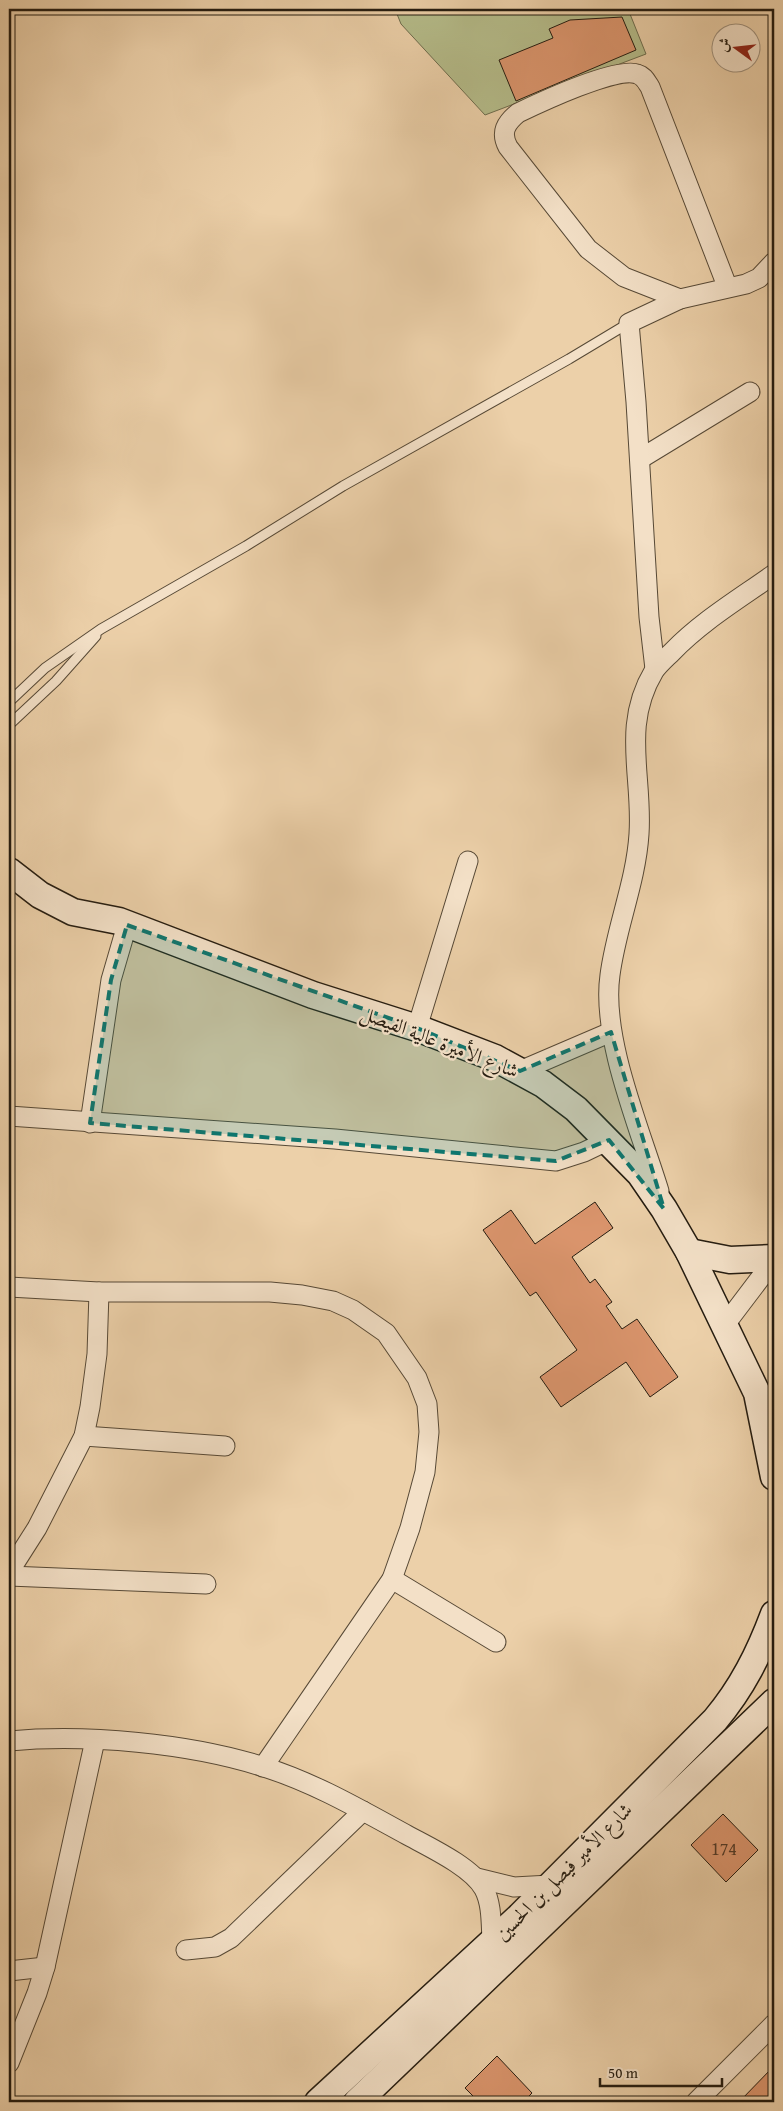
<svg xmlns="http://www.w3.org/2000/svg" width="783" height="2111" font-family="'Gentium Book Plus',Amiri,serif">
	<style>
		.green { fill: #b5bc8a; stroke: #6d6c4d }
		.building { fill: #db956d; stroke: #251c10 }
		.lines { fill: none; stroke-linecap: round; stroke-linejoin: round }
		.lane-casing { stroke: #574936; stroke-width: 11 }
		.street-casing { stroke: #574936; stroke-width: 21 }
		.secondary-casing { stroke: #251c10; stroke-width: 29 }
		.lane { stroke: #f3e0c7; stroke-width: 9 }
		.street { stroke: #f3e0c7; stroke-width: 19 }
		.secondary { stroke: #f3e0c7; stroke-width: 26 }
		.marked { fill: #0f766e; fill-opacity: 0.2; stroke: #0f766e; stroke-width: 4; stroke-dasharray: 10 6; stroke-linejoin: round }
		.labels { text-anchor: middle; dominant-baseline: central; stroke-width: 4.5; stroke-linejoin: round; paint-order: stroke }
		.number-label { font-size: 18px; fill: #523a27 }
		.street-label { font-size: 20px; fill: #251c10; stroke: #f3e0c7 }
	</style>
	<rect width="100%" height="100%" fill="#ecd0a9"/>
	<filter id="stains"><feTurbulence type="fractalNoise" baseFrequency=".004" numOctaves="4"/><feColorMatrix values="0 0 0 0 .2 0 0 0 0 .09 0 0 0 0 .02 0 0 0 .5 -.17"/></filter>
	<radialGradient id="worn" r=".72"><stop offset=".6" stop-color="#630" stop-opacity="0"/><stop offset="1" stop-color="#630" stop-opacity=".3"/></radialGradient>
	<!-- green -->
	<path class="green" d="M395,9H628L646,54L485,115L401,24Z"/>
	<!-- building -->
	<g class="building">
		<path d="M622,17L636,50L516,101L499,60L553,38L549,29L570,20Z"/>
		<path d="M595,1202L613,1228L572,1257L590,1283L595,1279L612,1302L606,1306L622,1329L637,1319L678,1377L650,1397L626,1362L561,1407L540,1377L577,1350L536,1292L530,1296L483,1230L511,1210L535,1244Z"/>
		<path d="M723,1814L758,1850L726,1882L691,1845Z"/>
		<path d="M497,2056L532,2093L523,2102H479L465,2088Z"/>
		<path d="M774,2066V2102H739Z"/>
	</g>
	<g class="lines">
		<defs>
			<g id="lane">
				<path d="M9,702L45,668L101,629L246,546L343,486L569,359L629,323"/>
				<path d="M9,725L56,681L96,636"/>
			</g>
			<g id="street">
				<path d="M680,299L624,277L588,249L508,147C500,132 506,123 518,113C539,103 617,66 637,74C644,76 646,81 650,87L727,286"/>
				<path d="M640,459L750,392"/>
				<path d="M655,669L649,617L636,402L629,323L680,299L746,284L759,278L774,262"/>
				<path d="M417,1028L468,861"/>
				<path d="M520,1071L611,1032"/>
				<path d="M9,1116L335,1139L556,1161L584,1152L609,1140"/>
				<path d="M90,1123L111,980L127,925"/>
				<path d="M659,1191C640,1129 601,1038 610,975C616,928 636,882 639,834C643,776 621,726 654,671C659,664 666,658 672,652C702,621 739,599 774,574"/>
				<path d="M9,1287L99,1292H270L302,1295L333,1301L353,1310L386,1333L417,1378L427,1404L429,1432L425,1472L410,1528L392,1579L263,1767"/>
				<path d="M724,1326L774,1260"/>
				<path d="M84,1436L225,1446"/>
				<path d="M9,1572L37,1528L84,1436L90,1407L97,1354L99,1292"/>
				<path d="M9,1576L206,1584"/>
				<path d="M392,1579L496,1642"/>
				<path d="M9,1741C87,1734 189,1743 264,1767C315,1783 361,1810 407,1835C429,1847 472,1867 484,1889C492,1904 491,1924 492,1941"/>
				<path d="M477,1878L514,1887L550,1885"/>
				<path d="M186,1950L215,1947L231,1938L363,1811"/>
				<path d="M9,1971L45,1967"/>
				<path d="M9,2063L37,1993L45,1967L95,1740"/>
				<path d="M696,2102L774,2024"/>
			</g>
			<g id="secondary">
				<path d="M9,871L40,895L73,912L119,921L313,995L417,1028L495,1058L543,1084L576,1109L640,1174L664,1209L689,1252L757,1393L774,1477"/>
				<path d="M689,1252L730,1260L774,1258"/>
				<path d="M318,2102L520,1916L715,1720C742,1688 759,1654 774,1614"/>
				<path d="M357,2102L774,1702"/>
			</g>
		</defs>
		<!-- lane casing -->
		<use href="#lane" class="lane-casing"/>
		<!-- street casing -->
		<use href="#street" class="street-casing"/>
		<!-- secondary casing -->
		<use href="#secondary" class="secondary-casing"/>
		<!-- lane -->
		<use href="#lane" class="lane"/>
		<!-- street -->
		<use href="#street" class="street"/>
		<!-- secondary -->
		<use href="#secondary" class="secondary"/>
	</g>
	<!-- marked area -->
	<path class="marked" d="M127,925L417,1028L520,1071L611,1032L664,1209L609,1140L556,1161L90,1123L111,980Z"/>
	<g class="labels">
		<!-- number labels -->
		<g class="number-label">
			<text x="724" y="1848">174</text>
		</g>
		<!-- street labels -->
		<g class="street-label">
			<text transform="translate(440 1041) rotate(21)">شارع الأميرة عالية الفيصل</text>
			<text transform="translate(563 1871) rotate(-45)">شارع الأمير فيصل بن الحسين</text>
		</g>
	</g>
	<!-- margin -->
	<rect width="783" height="2111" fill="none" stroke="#ecd0a9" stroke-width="30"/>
	<rect x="10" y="10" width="763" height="2091" fill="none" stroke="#251c10" stroke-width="2.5"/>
	<rect x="15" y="15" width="753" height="2081" fill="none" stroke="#251c10"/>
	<!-- north arrow -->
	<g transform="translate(736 48) rotate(285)"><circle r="24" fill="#f3e0c7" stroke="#a1927e"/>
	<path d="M0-4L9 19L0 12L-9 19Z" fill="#8f2418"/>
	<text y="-8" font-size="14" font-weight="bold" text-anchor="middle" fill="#251c10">ش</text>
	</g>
	<!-- scale -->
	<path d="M600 2078v8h122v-8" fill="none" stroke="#251c10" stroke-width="2.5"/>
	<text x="608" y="2078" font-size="15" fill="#251c10" stroke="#f3e0c7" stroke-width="4" paint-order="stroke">50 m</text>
	<rect width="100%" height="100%" filter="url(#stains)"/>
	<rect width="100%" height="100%" fill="url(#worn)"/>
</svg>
